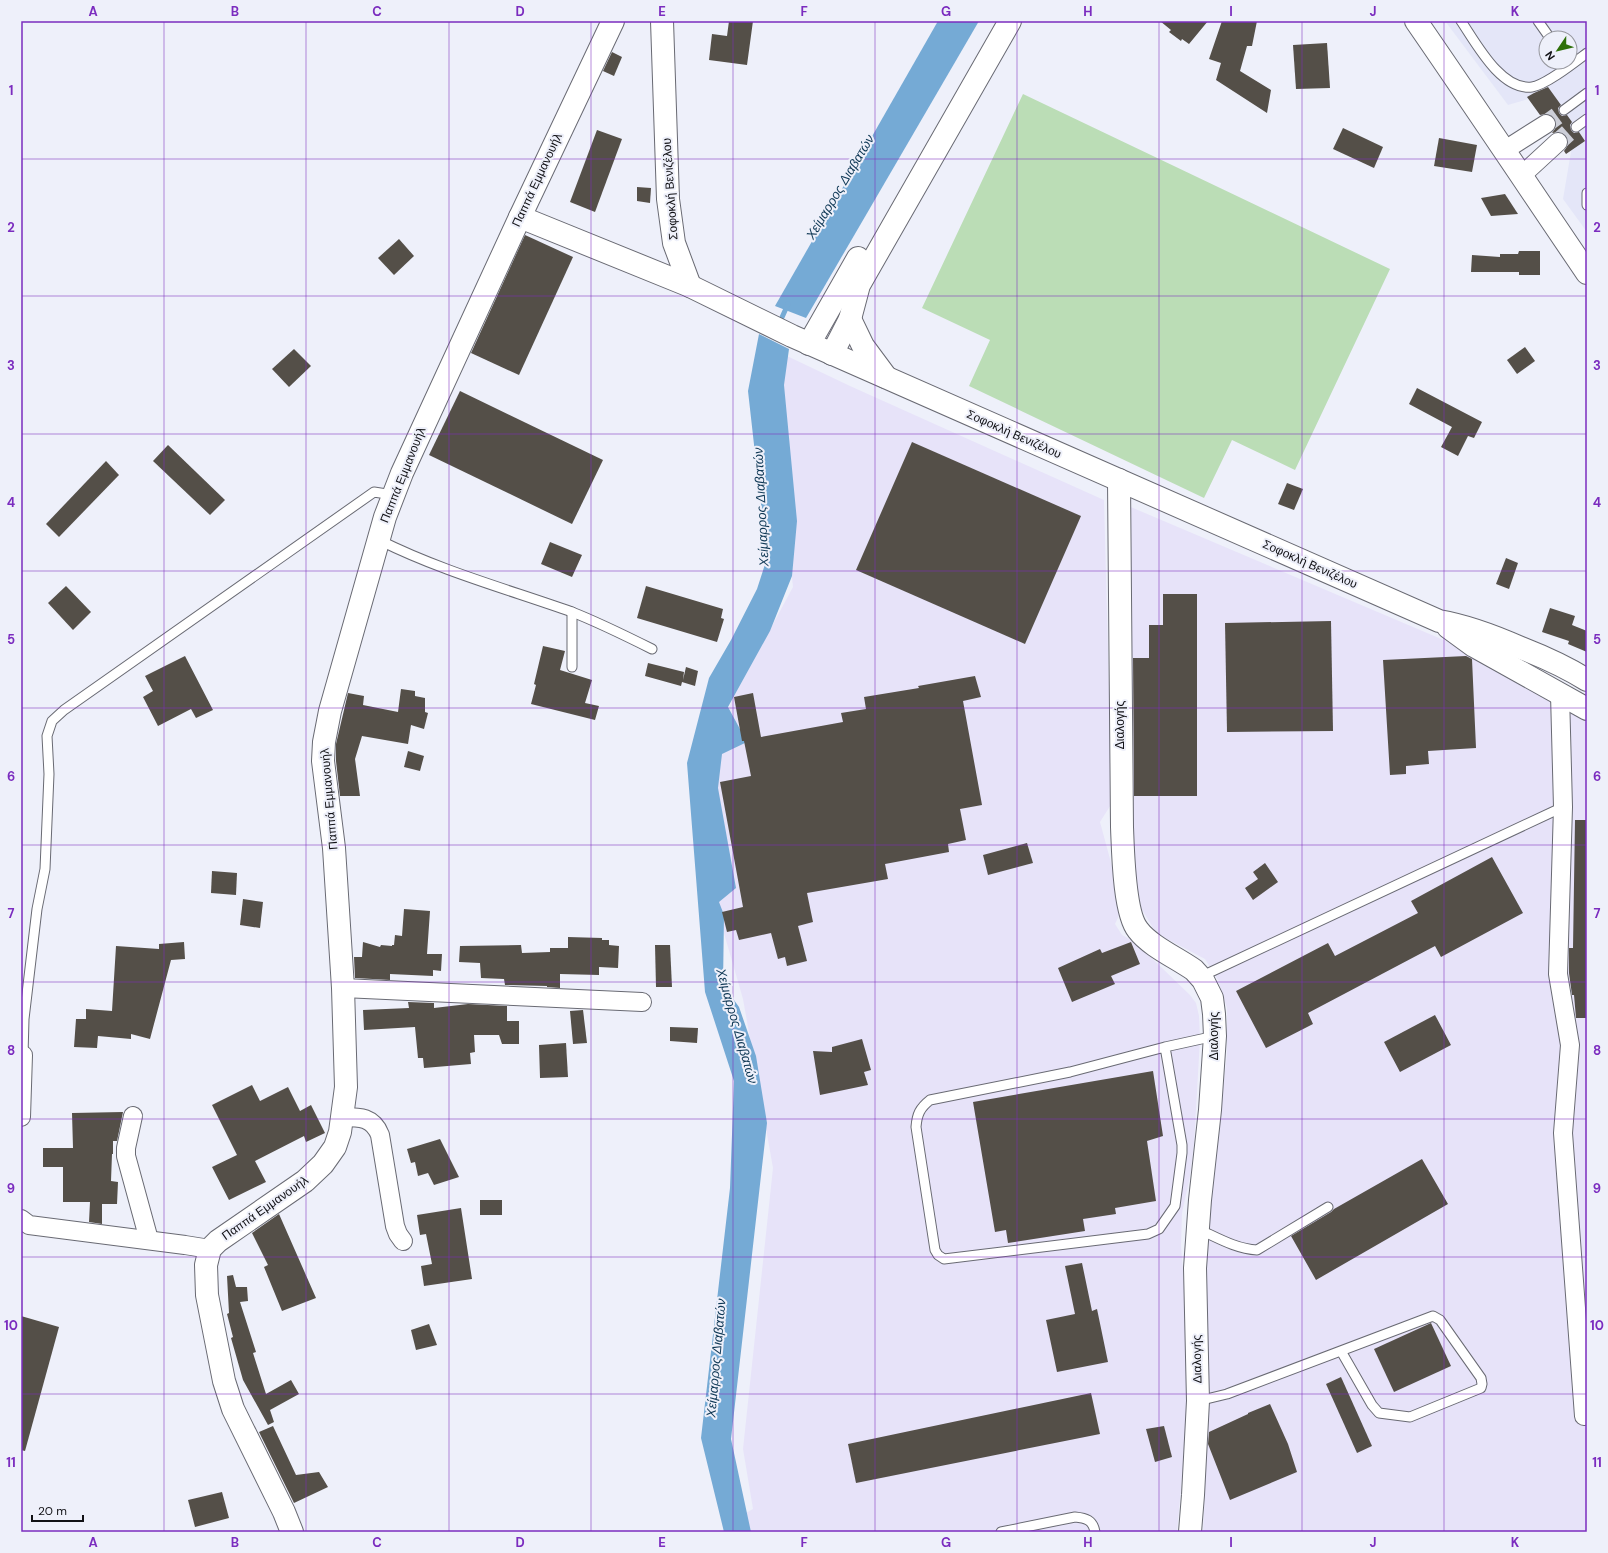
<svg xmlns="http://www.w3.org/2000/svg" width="1608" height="1553" font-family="'DM Sans',sans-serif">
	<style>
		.built { fill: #e4e6f8; fill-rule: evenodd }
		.industrial { fill: #e7e3f9 }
		.green { fill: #bbddb6 }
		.water { fill: #75aad5 }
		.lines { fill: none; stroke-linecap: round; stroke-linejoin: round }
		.stream { stroke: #75aad5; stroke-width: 5 }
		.building { fill: #544f48 }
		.minor-tunnel { stroke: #cdcfd8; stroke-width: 18; stroke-dasharray: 18 9; stroke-linecap: butt }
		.service-casing { stroke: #696a73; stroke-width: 11 }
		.minor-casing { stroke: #696a73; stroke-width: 20 }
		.tertiary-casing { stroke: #696a73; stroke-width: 24 }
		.service { stroke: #fff; stroke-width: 9 }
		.minor { stroke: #fff; stroke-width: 18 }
		.tertiary { stroke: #fff; stroke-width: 22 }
		.grid { fill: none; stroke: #7b2cbf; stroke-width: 1; stroke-opacity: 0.55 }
		.labels { text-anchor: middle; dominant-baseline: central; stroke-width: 4; stroke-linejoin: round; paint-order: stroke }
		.street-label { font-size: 12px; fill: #111115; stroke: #eef0fa }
		.water-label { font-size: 13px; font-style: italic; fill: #0f3855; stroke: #eef0fa }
		.neatline { fill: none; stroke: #7b2cbf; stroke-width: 1.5 }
		.grid-label { font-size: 13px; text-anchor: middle; font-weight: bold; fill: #7b2cbf }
	</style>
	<rect width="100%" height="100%" fill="#eef0fa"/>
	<!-- built -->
	<path class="built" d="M1445,21H1587V232L1563,199L1573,140L1542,95L1508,105ZM1546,38H1570V62H1546Z"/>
	<!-- industrial -->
	<g class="industrial">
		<path d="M787,356L850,386L1104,500L1112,803L1100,822L1123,907L1115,924L1122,935L1135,942L1190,995L1196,1003L1199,1016L1200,1039L1194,1144L1190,1176L1182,1213L1181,1246L1184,1284L1186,1369L1191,1428L1182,1477L1177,1532H745L744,1514L753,1509L743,1449L773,1168L743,999L717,909L709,781L731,702L793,587L774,411Z"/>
		<path d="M1119,502L1587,701V1532H1203L1205,1492L1201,1434L1206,1220L1214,1166L1227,1055V1008L1218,980L1205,959L1156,933L1141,908L1136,880L1120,804Z"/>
	</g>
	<!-- green -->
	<path class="green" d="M1023,94L1390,269L1295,470L1232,440L1204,498L969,386L990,340L922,308Z"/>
	<!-- water -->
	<g class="water">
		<path d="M938,21H979L806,318L775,306Z"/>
		<path d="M759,334L789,349L784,385L797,521L792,576L770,631L728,707L747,742L722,754L718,788L736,888L719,902L724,915L723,985L739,1007L756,1056L767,1123L731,1439L751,1532H724L701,1438L730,1188L734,1081L705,992L687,763L709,678L731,640L757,589L769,552L760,498L748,391Z"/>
	</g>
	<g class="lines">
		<!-- stream -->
		<path class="stream" d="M779,324L788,304"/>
	</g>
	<!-- building -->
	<g class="building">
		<path d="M729,21H753L747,65L709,60L712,34L727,36Z"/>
		<path d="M1160,21H1208L1189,44L1182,39L1181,41L1169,32L1171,30Z"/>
		<path d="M1222,21H1257L1252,46H1247L1240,71L1271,90L1267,113L1216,80L1221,63L1209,59Z"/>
		<path d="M1327,43L1330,88L1296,89L1293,45Z"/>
		<path d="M612,52L622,57L614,76L603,71Z"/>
		<path d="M1548,87L1561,105L1558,108L1559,113L1562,116L1567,115L1572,122L1570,125L1571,130L1574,133L1579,132L1585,141L1566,154L1564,151L1568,145V140L1566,135L1561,132L1552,133L1555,129L1556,124L1555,118L1551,115L1546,114L1540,115L1527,97L1534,93Z"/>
		<path d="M1343,128L1383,147L1374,168L1333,149Z"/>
		<path d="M597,130L622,139L595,212L570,202Z"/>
		<path d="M1439,138L1477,145L1472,172L1434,166Z"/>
		<path d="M637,187L651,188L650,203L637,201Z"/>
		<path d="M1505,194L1518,214L1491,216L1481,198Z"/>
		<path d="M525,235L573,257L519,375L471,353Z"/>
		<path d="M399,239L414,256L394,275L378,258Z"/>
		<path d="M1519,251H1540V275H1519V272H1471L1472,255L1500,257V254H1518Z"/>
		<path d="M1525,347L1535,361L1517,374L1507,360Z"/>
		<path d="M294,349L311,366L289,387L272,369Z"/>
		<path d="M1417,388L1482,422L1474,438L1468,436L1458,456L1441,447L1452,427L1409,404Z"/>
		<path d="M460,391L603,460L572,524L429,455Z"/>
		<path d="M912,442L1081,516L1025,644L856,570Z"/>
		<path d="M168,445L225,500L210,515L153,461Z"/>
		<path d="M106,461L119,475L59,537L46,524Z"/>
		<path d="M1287,483L1303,489L1294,510L1278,504Z"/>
		<path d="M550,542L582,555L572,577L541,564Z"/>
		<path d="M1506,558L1518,563L1509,589L1496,584Z"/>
		<path d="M66,586L91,612L73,630L48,603Z"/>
		<path d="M646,586L723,609L721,618L724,619L717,642L637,618Z"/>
		<path d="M1163,594H1197V796H1134L1133,658H1149V625H1163Z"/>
		<path d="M1550,608L1575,616L1572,625L1587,631V652L1568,644L1569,641L1542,632Z"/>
		<path d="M1331,621L1333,731L1227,732L1225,623Z"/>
		<path d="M543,646L565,651L560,670L592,680L585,703L599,706L595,720L531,704L536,685L534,684Z"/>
		<path d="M185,656L213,710L196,718L191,709L158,726L143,697L153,691L145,676Z"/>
		<path d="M1466,656L1472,659L1476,748L1428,751L1429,764L1406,766V774L1390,775L1383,660Z"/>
		<path d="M648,663L684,672L683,680L686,667L698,671L695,686L682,682L681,686L645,676Z"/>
		<path d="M975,676L981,697L963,701L982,805L960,809L966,840L948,844L949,852L885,864L888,879L807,893L813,922L798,926L807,961L787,966L785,957L778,959L771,933L739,940L736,930L727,932L722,912L743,907L720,782L751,776L744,741H742L734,697L753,693L761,737L843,722L841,713L866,709L864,697L919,688L918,686Z"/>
		<path d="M401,689L415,691V696L425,698V712L428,713L424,729L411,725L408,744L362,736L355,759L360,796H340L336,761V744L348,693L364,696L363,705L398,712Z"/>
		<path d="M408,751L424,756L420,771L404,767Z"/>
		<path d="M1575,820H1587V1018H1576L1574,995H1572L1569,973V948H1573Z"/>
		<path d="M1027,843L1033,863L988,875L983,855Z"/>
		<path d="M1492,857L1523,913L1441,957L1435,946L1308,1013L1313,1024L1266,1048L1236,991L1328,943L1335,956L1418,913L1411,901Z"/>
		<path d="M1265,863L1278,882L1253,900L1245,888L1258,879L1253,872Z"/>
		<path d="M212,871L237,873L236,895L211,893Z"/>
		<path d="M243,899L263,902L260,928L240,925Z"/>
		<path d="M404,909L430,911L427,954H442L441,971L433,970V976L390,974V980L355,978L354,957H362L363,942L380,947L381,945L392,946V945H394L395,935L402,936Z"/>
		<path d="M568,937L602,938V940H609V945L619,946L618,968L599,967V975L560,974V988L547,987V986L505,985L504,979L481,978L480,963L459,962L460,946L521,945L522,953L550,952V948H568Z"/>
		<path d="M184,942L185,959L171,960L150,1039L131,1034V1039L98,1036L97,1048L74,1047L76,1019H86V1009L112,1011L116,946L159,949V944Z"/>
		<path d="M1131,942L1140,964L1111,976L1115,984L1072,1002L1058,968L1100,949L1102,953Z"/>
		<path d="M655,945H670L672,987H656Z"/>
		<path d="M408,1002L434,1003V1008L468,1004L507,1006V1021H519V1044H502L499,1035H474L475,1052L470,1053L471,1064L424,1068L423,1058H418L415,1027L364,1030L363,1010L409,1008Z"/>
		<path d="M583,1010L587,1043L573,1044L570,1011Z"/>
		<path d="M1435,1015L1451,1045L1400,1072L1384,1042Z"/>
		<path d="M670,1027L698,1028L697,1043L670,1041Z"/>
		<path d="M862,1039L871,1070L864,1072L868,1085L820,1095L813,1051L832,1052V1047Z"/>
		<path d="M566,1043L568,1077L540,1078L539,1045Z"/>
		<path d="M1153,1071L1163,1136L1147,1141L1156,1201L1115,1208L1116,1214L1083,1219L1085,1231L1008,1243L1006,1230L995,1232L973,1102Z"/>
		<path d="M252,1085L260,1101L288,1087L300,1111L311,1105L325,1133L306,1142L304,1136L255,1161L266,1182L229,1200L212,1167L237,1155L212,1105Z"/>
		<path d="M123,1112L117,1141H113V1154H112L111,1181L118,1182L117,1204H102V1224L89,1222L90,1202H63V1167H43V1148H73L72,1113Z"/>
		<path d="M440,1139L459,1177L434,1185L428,1173L418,1176L415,1162L411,1163L407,1149Z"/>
		<path d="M1422,1159L1448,1204L1316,1280L1291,1236L1331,1212L1334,1209Z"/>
		<rect x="480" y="1200" width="22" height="15"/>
		<path d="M461,1208L472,1279L424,1286L421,1266L432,1264L426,1234L420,1235L417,1215Z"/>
		<path d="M279,1214L316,1298L282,1311L264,1267L268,1265L252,1233Z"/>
		<path d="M1082,1263L1092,1311L1097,1309L1108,1362L1057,1372L1046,1320L1075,1314L1065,1266Z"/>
		<path d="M233,1275L236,1287H247L248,1301L240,1302L256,1352L253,1353L266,1394L291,1380L299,1394L270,1410L274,1422L268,1425L243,1380L231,1338L233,1337L227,1314L229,1313L227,1276Z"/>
		<path d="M21,1316L59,1327L25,1451L21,1450Z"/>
		<path d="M1431,1323L1451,1366L1394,1392L1374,1349Z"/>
		<path d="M429,1324L437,1345L416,1350L411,1330Z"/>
		<path d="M1341,1377L1372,1446L1357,1453L1326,1384Z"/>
		<path d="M1091,1393L1100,1434L856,1483L848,1444Z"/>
		<path d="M1270,1404L1288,1444L1297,1472L1230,1500L1208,1444L1209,1432L1248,1414V1413Z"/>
		<path d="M273,1426L296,1475L319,1472L328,1487L294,1503L259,1432Z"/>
		<path d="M1164,1426L1172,1457L1155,1462L1146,1429Z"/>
		<path d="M222,1492L229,1518L195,1527L188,1500Z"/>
	</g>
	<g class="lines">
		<!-- minor-tunnel -->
		<g class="minor-tunnel">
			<path d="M1546,124L1557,116"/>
			<path d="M1558,142L1568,133"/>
		</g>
		<defs>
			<g id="service">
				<path d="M1461,21C1476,43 1501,91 1532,87C1546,85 1575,62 1587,53"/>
				<path d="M1538,21L1550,38"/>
				<path d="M1564,110L1587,93"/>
				<path d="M1576,127L1587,119"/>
				<path d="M1587,193V205"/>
				<path d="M379,540C441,571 507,589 572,612C600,623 626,636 652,649"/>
				<path d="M572,667V612"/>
				<path d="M1200,977L1563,807"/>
				<path d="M1165,1047L1182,1145V1153L1175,1206L1159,1229L1148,1234L944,1259L938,1255L935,1250L916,1127C917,1114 920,1108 930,1100L1070,1072L1165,1047L1215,1036"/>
				<path d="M23,1055L24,1019L37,909L45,869L49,774L47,736L52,721L64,710L374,492L393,495"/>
				<path d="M1198,1229C1216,1237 1236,1249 1257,1250L1328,1207"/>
				<path d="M1198,1401L1227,1394L1433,1316L1440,1320L1481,1378L1482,1384L1481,1388L1410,1417L1379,1413L1372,1405L1341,1351"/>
				<path d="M1001,1532L1075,1517C1086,1518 1093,1520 1095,1532"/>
			</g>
			<g id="minor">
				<path d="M1505,150L1546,124"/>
				<path d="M1521,176L1558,142"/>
				<path d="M1560,694L1563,807L1558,974L1570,1045L1563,1133L1584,1416"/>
				<path d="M343,988L642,1002"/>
				<path d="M133,1116L126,1148V1156L149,1240"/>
				<path d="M21,1117L23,1055"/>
				<path d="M343,1117C360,1117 373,1117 380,1135L395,1226L398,1234L403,1241"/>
				<path d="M21,1219L29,1225L185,1245L210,1249"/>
			</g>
			<g id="tertiary">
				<path d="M662,21L668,199L674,243L690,286"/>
				<path d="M1416,21C1474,105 1530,189 1587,273"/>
				<path d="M520,217L690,286L792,336L1439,621C1468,626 1494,636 1521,648C1544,657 1566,667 1587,680"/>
				<path d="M850,319L863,346L886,377"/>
				<path d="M809,344L858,258"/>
				<path d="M832,354L850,319L859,285L1010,21"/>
				<path d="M1119,480L1122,827C1123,851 1124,913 1138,930C1150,946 1177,958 1194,970L1203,980L1212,998L1214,1014L1215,1036L1210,1110L1200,1200L1195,1268L1198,1401L1193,1495L1190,1532"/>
				<path d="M1448,627L1474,646L1587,709"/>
				<path d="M292,1532L284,1512L233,1409L224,1381L207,1295L206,1265L210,1249L218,1241L305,1181L323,1164L335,1147L340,1132L346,1087L343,988L334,848L323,761L324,742L330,711L385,517L402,473L520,217L613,21"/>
			</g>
		</defs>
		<!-- service casing -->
		<use href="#service" class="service-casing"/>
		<!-- minor casing -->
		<use href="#minor" class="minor-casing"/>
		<!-- tertiary casing -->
		<use href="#tertiary" class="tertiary-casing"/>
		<!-- service -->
		<use href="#service" class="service"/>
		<!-- minor -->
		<use href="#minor" class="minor"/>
		<!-- tertiary -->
		<use href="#tertiary" class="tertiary"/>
	</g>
	<!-- grid -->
	<path class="grid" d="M164,21V1532M306,21V1532M449,21V1532M591,21V1532M733,21V1532M875,21V1532M1017,21V1532M1159,21V1532M1302,21V1532M1444,21V1532M21,159H1587M21,296H1587M21,434H1587M21,571H1587M21,708H1587M21,845H1587M21,982H1587M21,1119H1587M21,1257H1587M21,1394H1587"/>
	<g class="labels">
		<!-- street labels -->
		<g class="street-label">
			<text transform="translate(537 180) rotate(-65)">Παππά Εμμανουήλ</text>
			<text transform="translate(670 189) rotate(-94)">Σοφοκλή Βενιζέλου</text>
			<text transform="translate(1014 434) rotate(24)">Σοφοκλή Βενιζέλου</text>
			<text transform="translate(403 475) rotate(-68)">Παππά Εμμανουήλ</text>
			<text transform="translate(1310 564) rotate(24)">Σοφοκλή Βενιζέλου</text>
			<text transform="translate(1120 725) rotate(-90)">Διαλογής</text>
			<text transform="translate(329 799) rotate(-95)">Παππά Εμμανουήλ</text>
			<text transform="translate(1214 1036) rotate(-90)">Διαλογής</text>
			<text transform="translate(265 1208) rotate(-35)">Παππά Εμμανουήλ</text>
			<text transform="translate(1197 1359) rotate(-91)">Διαλογής</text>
		</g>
		<!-- water labels -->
		<g class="water-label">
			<text transform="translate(840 187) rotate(-59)">Χείμαρρος Διαβατών</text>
			<text transform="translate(761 507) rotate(-93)">Χείμαρρος Διαβατών</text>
			<text transform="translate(737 1026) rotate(74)">Χείμαρρος Διαβατών</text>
			<text transform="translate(716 1358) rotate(-85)">Χείμαρρος Διαβατών</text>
		</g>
	</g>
	<!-- border -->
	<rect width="1608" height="1553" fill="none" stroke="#eef0fa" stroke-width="44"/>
	<!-- north arrow -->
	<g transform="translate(1558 50) rotate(235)"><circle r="19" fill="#eef0fa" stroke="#96979e"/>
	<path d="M0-3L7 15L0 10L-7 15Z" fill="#2e7009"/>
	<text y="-6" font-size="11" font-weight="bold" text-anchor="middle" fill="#111115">N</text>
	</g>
	<!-- scale -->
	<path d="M32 1515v6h51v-6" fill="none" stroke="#111115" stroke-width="2"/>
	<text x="38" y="1515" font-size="12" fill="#111115" stroke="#eef0fa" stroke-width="3" paint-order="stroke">20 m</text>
	<rect x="22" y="22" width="1564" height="1509" class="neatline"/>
	<g class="grid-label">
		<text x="93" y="16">A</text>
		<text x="235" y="16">B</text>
		<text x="377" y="16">C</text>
		<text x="520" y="16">D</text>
		<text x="662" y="16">E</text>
		<text x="804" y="16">F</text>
		<text x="946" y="16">G</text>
		<text x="1088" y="16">H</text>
		<text x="1231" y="16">I</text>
		<text x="1373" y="16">J</text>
		<text x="1515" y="16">K</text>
		<text x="11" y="95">1</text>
		<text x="1597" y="95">1</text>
		<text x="11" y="232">2</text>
		<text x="1597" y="232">2</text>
		<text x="11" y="370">3</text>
		<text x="1597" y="370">3</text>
		<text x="11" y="507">4</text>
		<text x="1597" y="507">4</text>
		<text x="11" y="644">5</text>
		<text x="1597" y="644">5</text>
		<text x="11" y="781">6</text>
		<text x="1597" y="781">6</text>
		<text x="11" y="918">7</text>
		<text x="1597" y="918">7</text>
		<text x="11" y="1055">8</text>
		<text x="1597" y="1055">8</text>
		<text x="11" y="1193">9</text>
		<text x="1597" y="1193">9</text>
		<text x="11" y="1330">10</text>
		<text x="1597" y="1330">10</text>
		<text x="11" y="1467">11</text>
		<text x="1597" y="1467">11</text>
		<text x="93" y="1547">A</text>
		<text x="235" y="1547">B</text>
		<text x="377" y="1547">C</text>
		<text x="520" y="1547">D</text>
		<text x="662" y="1547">E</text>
		<text x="804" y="1547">F</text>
		<text x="946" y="1547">G</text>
		<text x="1088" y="1547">H</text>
		<text x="1231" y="1547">I</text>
		<text x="1373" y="1547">J</text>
		<text x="1515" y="1547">K</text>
	</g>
</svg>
